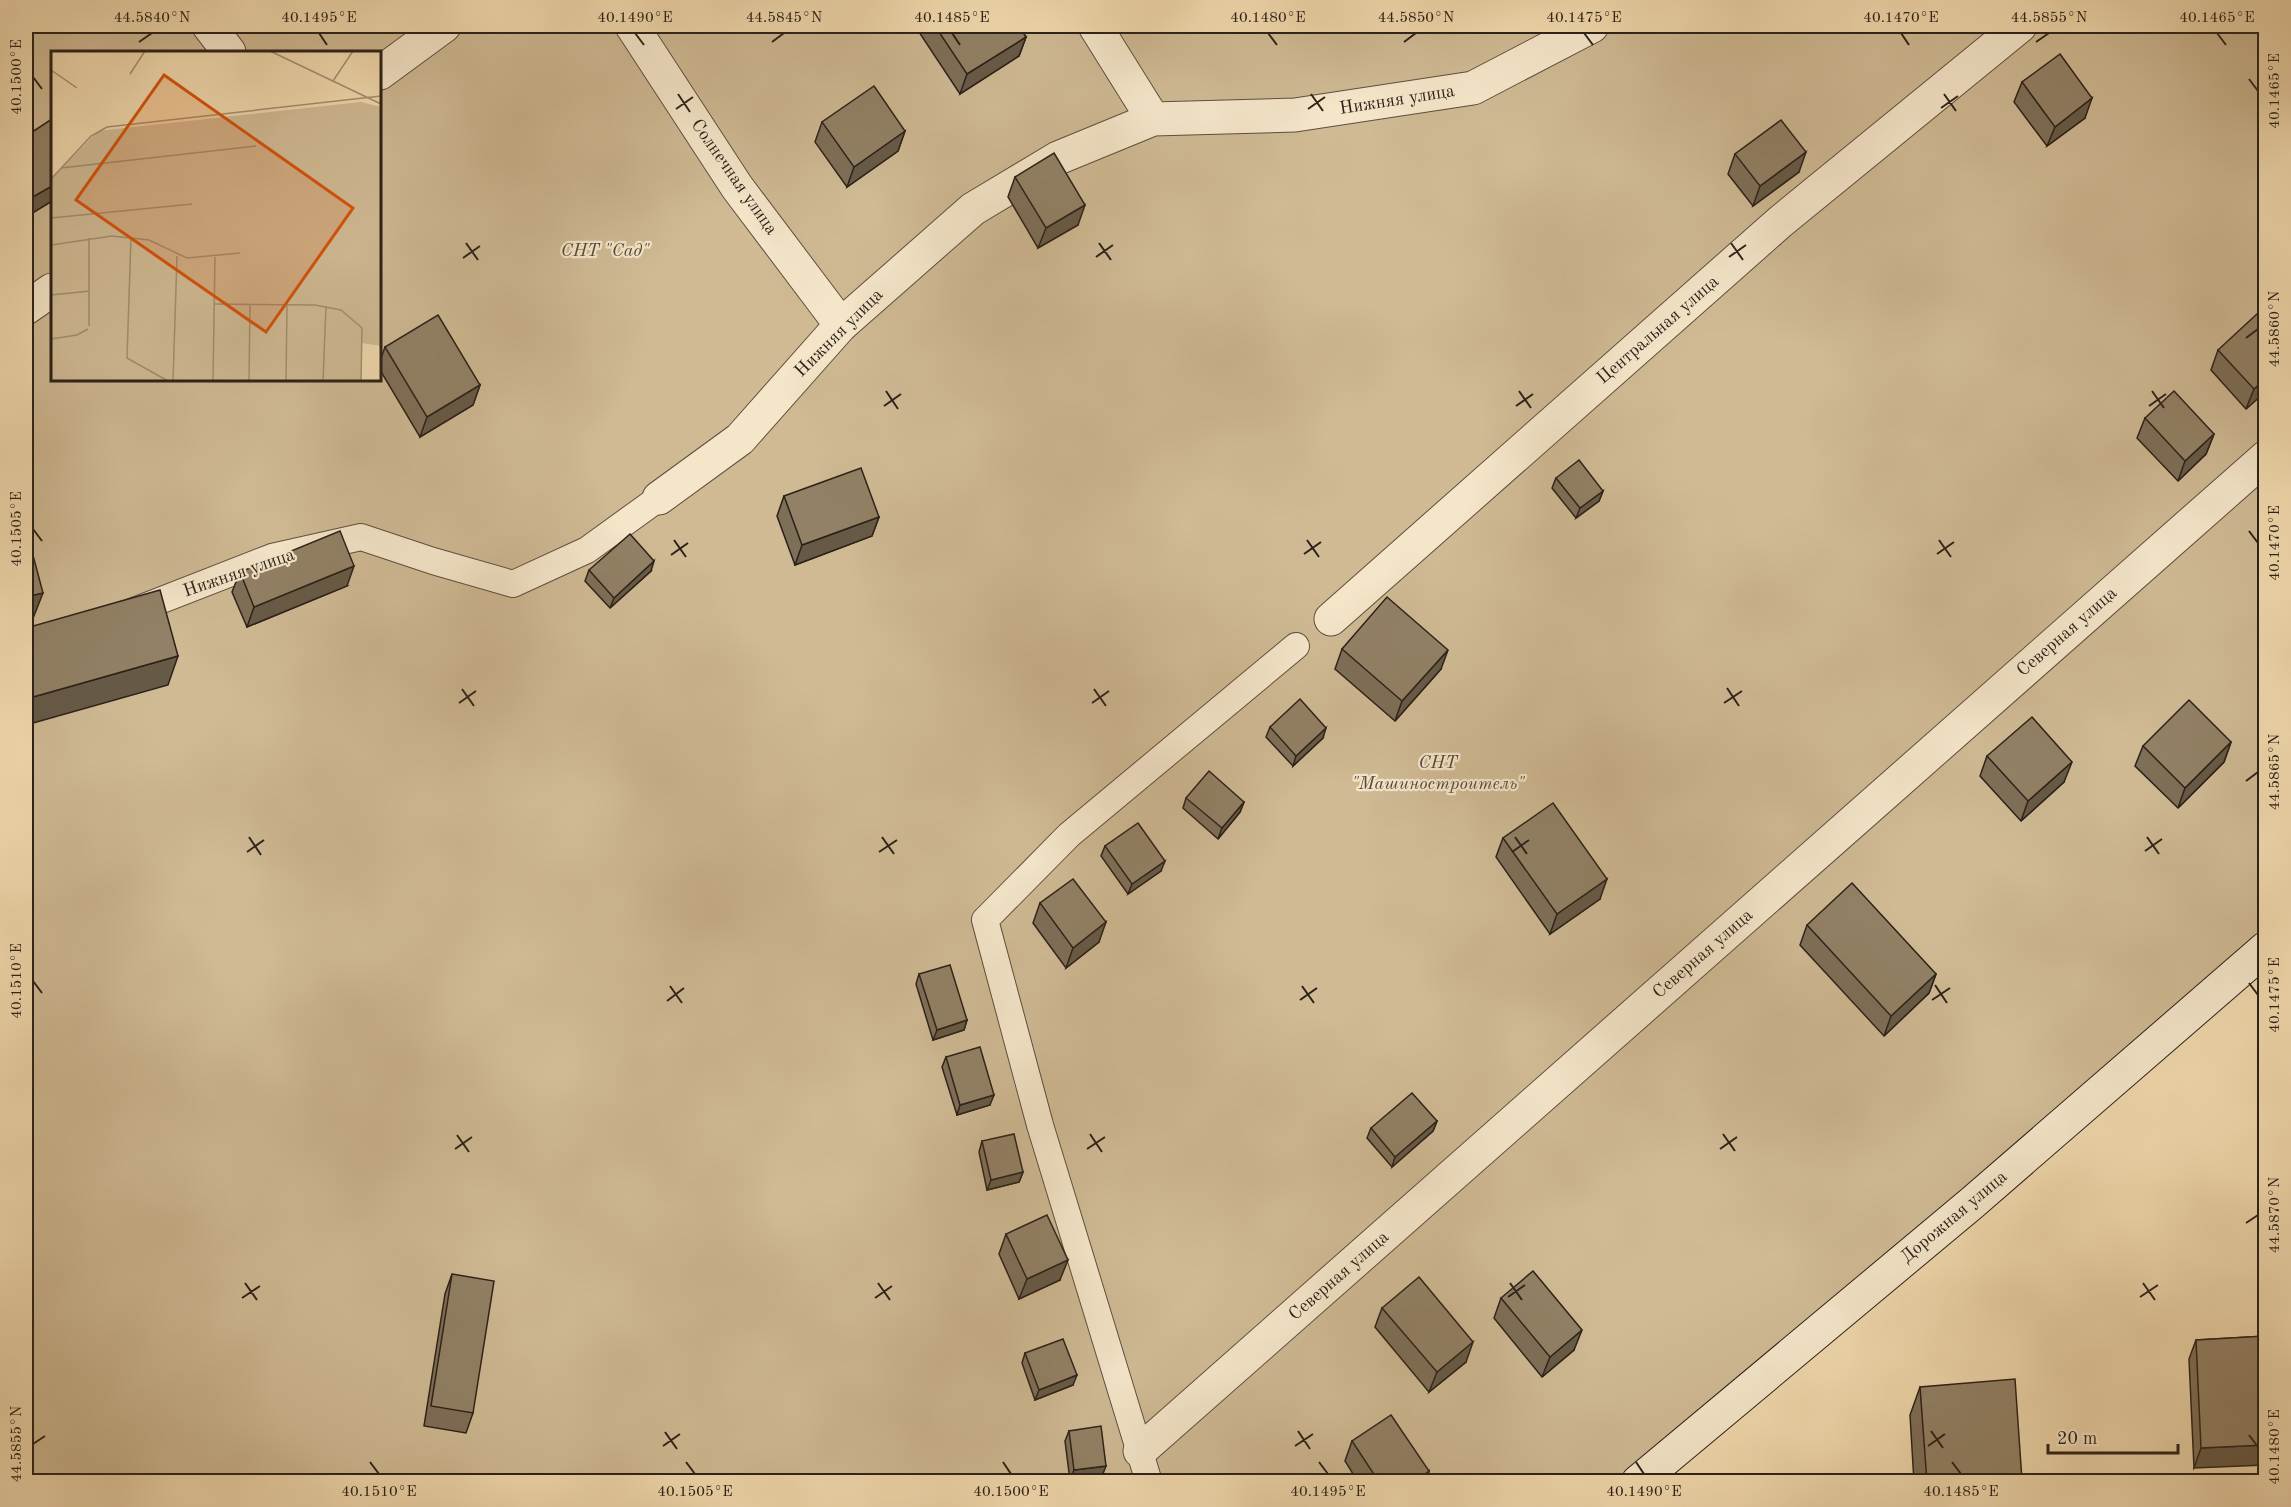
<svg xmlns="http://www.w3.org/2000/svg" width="2291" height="1507" font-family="'Old Standard TT',serif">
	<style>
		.green { fill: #cfba94; stroke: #7e6e56; stroke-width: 1.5; fill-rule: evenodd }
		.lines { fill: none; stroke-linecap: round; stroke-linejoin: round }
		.lane-casing { stroke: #5d4f3e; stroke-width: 28 }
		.street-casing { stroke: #5d4f3e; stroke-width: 35 }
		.secondary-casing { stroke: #2c2119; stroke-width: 35 }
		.lane { stroke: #f5e6ca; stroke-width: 26 }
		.street { stroke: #f5e6ca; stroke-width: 33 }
		.secondary { stroke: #f5e6ca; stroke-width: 33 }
		.wall { fill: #7e6f58; stroke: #2c2119; stroke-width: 1.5 }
		.shaded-wall { fill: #665a47; stroke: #2c2119; stroke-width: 1.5 }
		.building { fill: #928166; stroke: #2c2119; stroke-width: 1.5 }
		.ticks { fill: none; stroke: #2c2119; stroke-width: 2 }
		.labels { text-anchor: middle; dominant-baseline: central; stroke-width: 4.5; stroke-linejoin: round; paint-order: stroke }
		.street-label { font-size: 18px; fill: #2c2119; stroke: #f5e6ca }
		.park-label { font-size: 18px; font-style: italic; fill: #554738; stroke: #f5e6ca }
		.inset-road { fill: none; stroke: #a28f72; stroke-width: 1.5 }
		.view { fill: #d5530d; fill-opacity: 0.15; stroke: #d5530d; stroke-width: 3 }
		.inset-edge { fill: none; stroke: #2c2119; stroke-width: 3 }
		.neatline { fill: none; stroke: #2c2119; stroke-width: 2 }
		.ticks-label { font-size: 15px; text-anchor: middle; fill: #2c2119 }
	</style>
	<rect width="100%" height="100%" fill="#f0d9ad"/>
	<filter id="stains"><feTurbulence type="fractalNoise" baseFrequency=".00333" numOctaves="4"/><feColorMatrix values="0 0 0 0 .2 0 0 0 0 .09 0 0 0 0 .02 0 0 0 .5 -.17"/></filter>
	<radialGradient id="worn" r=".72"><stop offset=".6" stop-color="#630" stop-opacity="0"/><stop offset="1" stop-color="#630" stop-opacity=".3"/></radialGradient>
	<!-- green -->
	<path class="green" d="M26,26H2265V948L1638,1481H26ZM52,52H380V380H52Z"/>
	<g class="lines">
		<defs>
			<g id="lane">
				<path d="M131,612L272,557L361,537L433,561L513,584L587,550L659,498"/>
				<path d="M1149,1482L1040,1125L985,920L1069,835L1296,646"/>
			</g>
			<g id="street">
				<path d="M209,26L229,52"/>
				<path d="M632,26L737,187L841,325"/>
				<path d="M1095,26L1153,119"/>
				<path d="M380,73L444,26"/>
				<path d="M26,308L52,290"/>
				<path d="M659,498L740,439L841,325L973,209L1058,158L1153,119L1295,115L1473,88L1592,26"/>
				<path d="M1331,619L1780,222L2020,26"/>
				<path d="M1140,1451L2266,457"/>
			</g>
			<path id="secondary" d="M1638,1482L1972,1203L2266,948"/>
		</defs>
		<!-- lane casing -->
		<use href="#lane" class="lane-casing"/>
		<!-- street casing -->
		<use href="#street" class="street-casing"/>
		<!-- secondary casing -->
		<use href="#secondary" class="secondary-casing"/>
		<!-- lane -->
		<use href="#lane" class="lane"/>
		<!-- street -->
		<use href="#street" class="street"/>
		<!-- secondary -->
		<use href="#secondary" class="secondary"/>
	</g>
	<!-- wall -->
	<g class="wall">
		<path d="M919,26H1019L1026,37L1019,56L960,94L917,29Z"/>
		<path d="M2022,82L2085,118L2047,146L2014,102Z"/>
		<path d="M822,122L905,131L898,151L847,187L815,142Z"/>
		<path d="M26,136L52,201L26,217Z"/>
		<path d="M1735,154L1799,172L1753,206L1728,174Z"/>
		<path d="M1015,177L1078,225L1038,248L1008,197Z"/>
		<path d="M385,347L480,385L473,405L420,437L380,370V361Z"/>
		<path d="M2218,350L2265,392L2246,409L2211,370Z"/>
		<path d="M2145,418L2214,434L2206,454L2178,481L2137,438Z"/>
		<path d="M1556,478L1603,491L1599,501L1576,518L1552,488Z"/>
		<path d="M784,496L879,517L872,536L795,565L777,516Z"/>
		<path d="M589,570L651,571L610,608L585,581Z"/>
		<path d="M240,572L347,586L247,627L232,592Z"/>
		<path d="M1342,649L1441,669L1395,721L1335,669Z"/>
		<path d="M1270,727L1323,738L1293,766L1266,737Z"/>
		<path d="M2231,742L2224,762L2178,808L2135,766L2143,746Z"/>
		<path d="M1987,756L2064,782L2021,821L1980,776Z"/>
		<path d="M1186,798L1244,802L1240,812L1218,839L1183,808Z"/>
		<path d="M1503,838L1600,899L1550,934L1496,857Z"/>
		<path d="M1105,846L1161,871L1128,894L1101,856Z"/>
		<path d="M1040,903L1099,942L1066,968L1033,923Z"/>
		<path d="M1807,925L1936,974L1929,993L1884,1036L1800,945Z"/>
		<path d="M919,974L967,1020L964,1030L933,1040L916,984Z"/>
		<path d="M946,1057L990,1105L957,1115L942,1067Z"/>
		<path d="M1437,1121L1433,1131L1392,1167L1367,1138L1371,1128Z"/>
		<path d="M982,1141L1023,1172L1019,1182L987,1190L979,1152Z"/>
		<path d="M1006,1234L1060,1280L1019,1299L999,1254Z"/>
		<path d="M452,1274L473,1413L466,1433L424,1426L445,1294Z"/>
		<path d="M1501,1298L1574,1350L1542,1377L1494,1318Z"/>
		<path d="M1382,1308L1466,1362L1429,1392L1375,1327Z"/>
		<path d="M2265,1336L2194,1468L2189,1359L2196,1340Z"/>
		<path d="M1025,1353L1073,1385L1035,1400L1022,1363Z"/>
		<path d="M1920,1387L2022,1482H1914L1910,1415Z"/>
		<path d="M1069,1431L1102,1476L1070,1480L1065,1441Z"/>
		<path d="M1352,1441L1429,1471L1426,1482H1358L1345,1461Z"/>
	</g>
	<!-- shaded-wall -->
	<g class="shaded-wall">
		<path d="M1026,37L1019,56L960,94L967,74Z"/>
		<path d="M2092,98L2085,118L2047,146L2055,127Z"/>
		<path d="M905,131L898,151L847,187L854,167Z"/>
		<path d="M1806,152L1799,172L1753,206L1760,186Z"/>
		<path d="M52,186V201L26,217V214L31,198Z"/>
		<path d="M1085,205L1078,225L1038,248L1046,228Z"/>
		<path d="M2265,379V392L2246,409L2254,389Z"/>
		<path d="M480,385L473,405L420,437L427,417Z"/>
		<path d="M2214,434L2206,454L2178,481L2185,461Z"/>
		<path d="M1603,491L1599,501L1576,518L1580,508Z"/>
		<path d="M879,517L872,536L795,565L802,545Z"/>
		<path d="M654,561L651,571L610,608L614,598Z"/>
		<path d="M354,566L347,586L247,627L254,607Z"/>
		<path d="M43,593L32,621L26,623V597Z"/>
		<path d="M1448,650L1441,669L1395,721L1402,701Z"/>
		<path d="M178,656L168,685L26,725V699Z"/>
		<path d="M1326,728L1323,738L1293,766L1296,756Z"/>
		<path d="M2231,742L2224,762L2178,808L2185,788Z"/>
		<path d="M2072,762L2064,782L2021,821L2028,801Z"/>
		<path d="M1244,802L1240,812L1218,839L1222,828Z"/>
		<path d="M1165,861L1161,871L1128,894L1132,884Z"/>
		<path d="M1607,879L1600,899L1550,934L1557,914Z"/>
		<path d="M1106,922L1099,942L1066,968L1073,948Z"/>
		<path d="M1936,974L1929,993L1884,1036L1891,1016Z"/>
		<path d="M967,1020L964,1030L933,1040L937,1030Z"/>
		<path d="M994,1095L990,1105L957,1115L960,1105Z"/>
		<path d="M1437,1121L1433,1131L1392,1167L1395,1157Z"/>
		<path d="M1023,1172L1019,1182L987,1190L991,1180Z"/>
		<path d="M1068,1260L1060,1280L1019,1299L1027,1279Z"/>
		<path d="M1582,1330L1574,1350L1542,1377L1550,1357Z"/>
		<path d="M1473,1342L1466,1362L1429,1392L1437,1372Z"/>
		<path d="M1077,1375L1073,1385L1035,1400L1039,1390Z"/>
		<path d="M2265,1445V1465L2194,1468L2201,1448Z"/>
		<path d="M1106,1466L1102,1476L1070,1480L1074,1470Z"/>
		<path d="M1429,1471L1426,1482H1414Z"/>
	</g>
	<!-- building -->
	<g class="building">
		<path d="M935,26H1019L1026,37L967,74Z"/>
		<path d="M2060,54L2092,98L2055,127L2022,82Z"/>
		<path d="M874,86L905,131L854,167L822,122Z"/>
		<path d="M52,119V186L31,198L26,188V136Z"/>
		<path d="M1781,120L1806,152L1760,186L1735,154Z"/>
		<path d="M1054,153L1085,205L1046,228L1015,177Z"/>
		<path d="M2258,313L2265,321V379L2254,389L2218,350Z"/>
		<path d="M438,315L480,385L427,417L385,347Z"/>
		<path d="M2174,391L2214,434L2185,461L2145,418Z"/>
		<path d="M1579,460L1603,491L1580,508L1556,478Z"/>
		<path d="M861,468L879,517L802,545L784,496Z"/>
		<path d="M340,531L354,566L254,607L240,572Z"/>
		<path d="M630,534L654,561L614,598L589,570Z"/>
		<path d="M30,544L43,593L26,597V546Z"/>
		<path d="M160,590L178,656L26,699V628Z"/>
		<path d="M1387,597L1448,650L1402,701L1342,649Z"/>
		<path d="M1300,699L1326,728L1296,756L1270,727Z"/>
		<path d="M2189,700L2231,742L2185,788L2143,746Z"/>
		<path d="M2032,717L2072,762L2028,801L1987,756Z"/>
		<path d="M1209,771L1244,802L1222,828L1186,798Z"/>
		<path d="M1553,803L1607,879L1557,914L1503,838Z"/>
		<path d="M1138,823L1165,861L1132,884L1105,846Z"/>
		<path d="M1073,879L1106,922L1073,948L1040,903Z"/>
		<path d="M1852,883L1936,974L1891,1016L1807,925Z"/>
		<path d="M950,965L967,1020L937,1030L919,974Z"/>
		<path d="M980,1047L994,1095L960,1105L946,1057Z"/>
		<path d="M1412,1093L1437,1121L1395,1157L1371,1128Z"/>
		<path d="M1014,1134L1023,1172L991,1180L982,1141Z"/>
		<path d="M1047,1215L1068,1260L1027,1279L1006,1234Z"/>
		<path d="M1533,1271L1582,1330L1550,1357L1501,1298Z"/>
		<path d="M452,1274L494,1281L473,1413L431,1406Z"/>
		<path d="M1419,1277L1473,1342L1437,1372L1382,1308Z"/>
		<path d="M2265,1336V1445L2201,1448L2196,1340Z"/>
		<path d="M1063,1339L1077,1375L1039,1390L1025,1353Z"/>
		<path d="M2015,1379L2022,1480L2008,1482H1927L1920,1387Z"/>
		<path d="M1391,1415L1429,1471L1414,1482H1379L1352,1441Z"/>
		<path d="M1101,1426L1106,1466L1074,1470L1069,1431Z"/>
	</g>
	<!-- ticks -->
	<path class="ticks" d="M319,33L327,45M635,33L644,45M952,33L960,45M1268,33L1277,45M1584,33L1593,45M1901,33L1909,45M2217,33L2226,45M139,42L152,33M772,42L784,33M1404,42L1416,33M2036,42L2049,33M33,77L42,89M2249,79L2258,91M678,94L690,112M1311,94L1323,111M1944,94L1956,111M1941,108L1958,96M676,109L693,97M1308,109L1325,97M466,243L478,260M1099,243L1111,260M1731,243L1743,260M1096,257L1113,245M1729,257L1746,245M463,258L480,246M2246,338L2258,329M886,391L898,409M1519,391L1531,408M2152,391L2164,408M884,406L901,394M1516,406L1533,394M2149,406L2166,394M33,529L42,541M2249,531L2258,543M674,540L686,557M1307,540L1319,557M1939,540L1951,557M1304,554L1321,542M1937,554L1954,542M671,555L688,543M1727,688L1739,706M462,689L474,706M1094,689L1106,706M459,703L476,691M1092,703L1109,691M1724,703L1742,691M2246,781L2258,772M249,837L261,855M882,837L894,854M1515,837L1527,854M2147,837L2159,854M2145,851L2162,839M247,852L264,840M879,852L897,840M1512,852L1529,840M33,981L42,993M2249,983L2258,995M1935,985L1947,1003M670,986L682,1003M1302,986L1314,1003M1300,1000L1317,988M1932,1000L1950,988M667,1001L684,988M1090,1134L1102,1152M1723,1134L1735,1151M457,1135L469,1152M455,1149L472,1137M1087,1149L1105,1137M1720,1149L1737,1137M2246,1223L2258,1215M245,1283L257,1300M878,1283L890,1300M1510,1283L1522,1300M2143,1283L2155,1300M1508,1297L1525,1285M2140,1297L2158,1285M242,1298L260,1286M875,1298L892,1286M1298,1431L1310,1449M1931,1431L1943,1448M665,1432L677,1449M2249,1435L2258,1447M33,1444L45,1436M663,1446L680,1434M1295,1446L1313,1434M1928,1446L1945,1434M370,1462L379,1474M686,1462L695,1474M1003,1462L1011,1474M1319,1462L1328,1474M1636,1462L1644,1474M1952,1462L1961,1474"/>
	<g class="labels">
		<!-- street labels -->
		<g class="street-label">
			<text transform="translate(1397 100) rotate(-9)">Нижняя улица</text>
			<text transform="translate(734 177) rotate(55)">Солнечная улица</text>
			<text transform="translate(1658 330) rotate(-41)">Центральная улица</text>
			<text transform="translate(839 333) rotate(-45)">Нижняя улица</text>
			<text transform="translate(239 573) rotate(-19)">Нижняя улица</text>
			<text transform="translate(2067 632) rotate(-41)">Северная улица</text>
			<text transform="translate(1703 954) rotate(-41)">Северная улица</text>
			<text transform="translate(1954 1217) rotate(-40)">Дорожная улица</text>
			<text transform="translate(1339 1276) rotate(-41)">Северная улица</text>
		</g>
		<!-- park labels -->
		<g class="park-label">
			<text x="605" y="251">СНТ "Сад"</text>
			<text x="1438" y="763">СНТ<tspan x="1438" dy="21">"Машиностроитель"</tspan></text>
		</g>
	</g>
	<!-- overview -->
	<g transform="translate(51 51)">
		<rect width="330" height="330" fill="#f0d9ad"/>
		<path d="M310,51L330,56V295L311,292L310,330H0V128L47,80Z" fill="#cfba94"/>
		<path class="inset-road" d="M219,0L330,53M0,19L26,37M79,23L94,0M282,30L302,0M10,117L205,95M0,128L40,85L56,76L330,45M0,167L141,153M80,186L76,307L117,330M38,187V275M0,194L61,185L98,189L136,207L189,202M0,244L39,240M164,253L264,254L290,259L311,277L310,330M0,288L26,284L37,278M122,330L126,205M162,330L164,206M198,330L199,253M235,330L236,255M272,330L275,255"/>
		<path class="view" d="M113,24L302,157L215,281L25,149Z"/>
		<rect width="330" height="330" class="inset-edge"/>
	</g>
	<!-- margin -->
	<rect width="2291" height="1507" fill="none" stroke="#f0d9ad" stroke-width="66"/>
	<!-- scale -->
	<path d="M2048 1444v9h130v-9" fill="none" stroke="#2c2119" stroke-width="3"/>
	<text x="2057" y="1444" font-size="18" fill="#2c2119" stroke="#f5e6ca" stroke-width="4.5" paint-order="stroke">20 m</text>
	<rect x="33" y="33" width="2225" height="1441" class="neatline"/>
	<g class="ticks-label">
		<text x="152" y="22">44.5840°N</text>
		<text x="319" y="22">40.1495°E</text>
		<text x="635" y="22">40.1490°E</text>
		<text x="784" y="22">44.5845°N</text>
		<text x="952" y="22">40.1485°E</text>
		<text x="1268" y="22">40.1480°E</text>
		<text x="1416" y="22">44.5850°N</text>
		<text x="1584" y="22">40.1475°E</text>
		<text x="1901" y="22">40.1470°E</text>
		<text x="2049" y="22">44.5855°N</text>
		<text x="2217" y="22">40.1465°E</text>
		<text transform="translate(16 77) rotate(-90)" y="5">40.1500°E</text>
		<text transform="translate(2274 91) rotate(-90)" y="5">40.1465°E</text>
		<text transform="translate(2274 329) rotate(-90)" y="5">44.5860°N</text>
		<text transform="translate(16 529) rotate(-90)" y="5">40.1505°E</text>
		<text transform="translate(2274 543) rotate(-90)" y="5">40.1470°E</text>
		<text transform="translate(2274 772) rotate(-90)" y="5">44.5865°N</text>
		<text transform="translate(16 981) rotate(-90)" y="5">40.1510°E</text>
		<text transform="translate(2274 995) rotate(-90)" y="5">40.1475°E</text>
		<text transform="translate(2274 1215) rotate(-90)" y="5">44.5870°N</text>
		<text transform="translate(16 1444) rotate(-90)" y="5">44.5855°N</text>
		<text transform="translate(2274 1447) rotate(-90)" y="5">40.1480°E</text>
		<text x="379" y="1496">40.1510°E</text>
		<text x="695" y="1496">40.1505°E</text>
		<text x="1011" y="1496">40.1500°E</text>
		<text x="1328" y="1496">40.1495°E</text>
		<text x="1644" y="1496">40.1490°E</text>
		<text x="1961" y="1496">40.1485°E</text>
	</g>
	<rect width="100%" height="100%" filter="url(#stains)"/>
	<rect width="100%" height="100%" fill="url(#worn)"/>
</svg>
